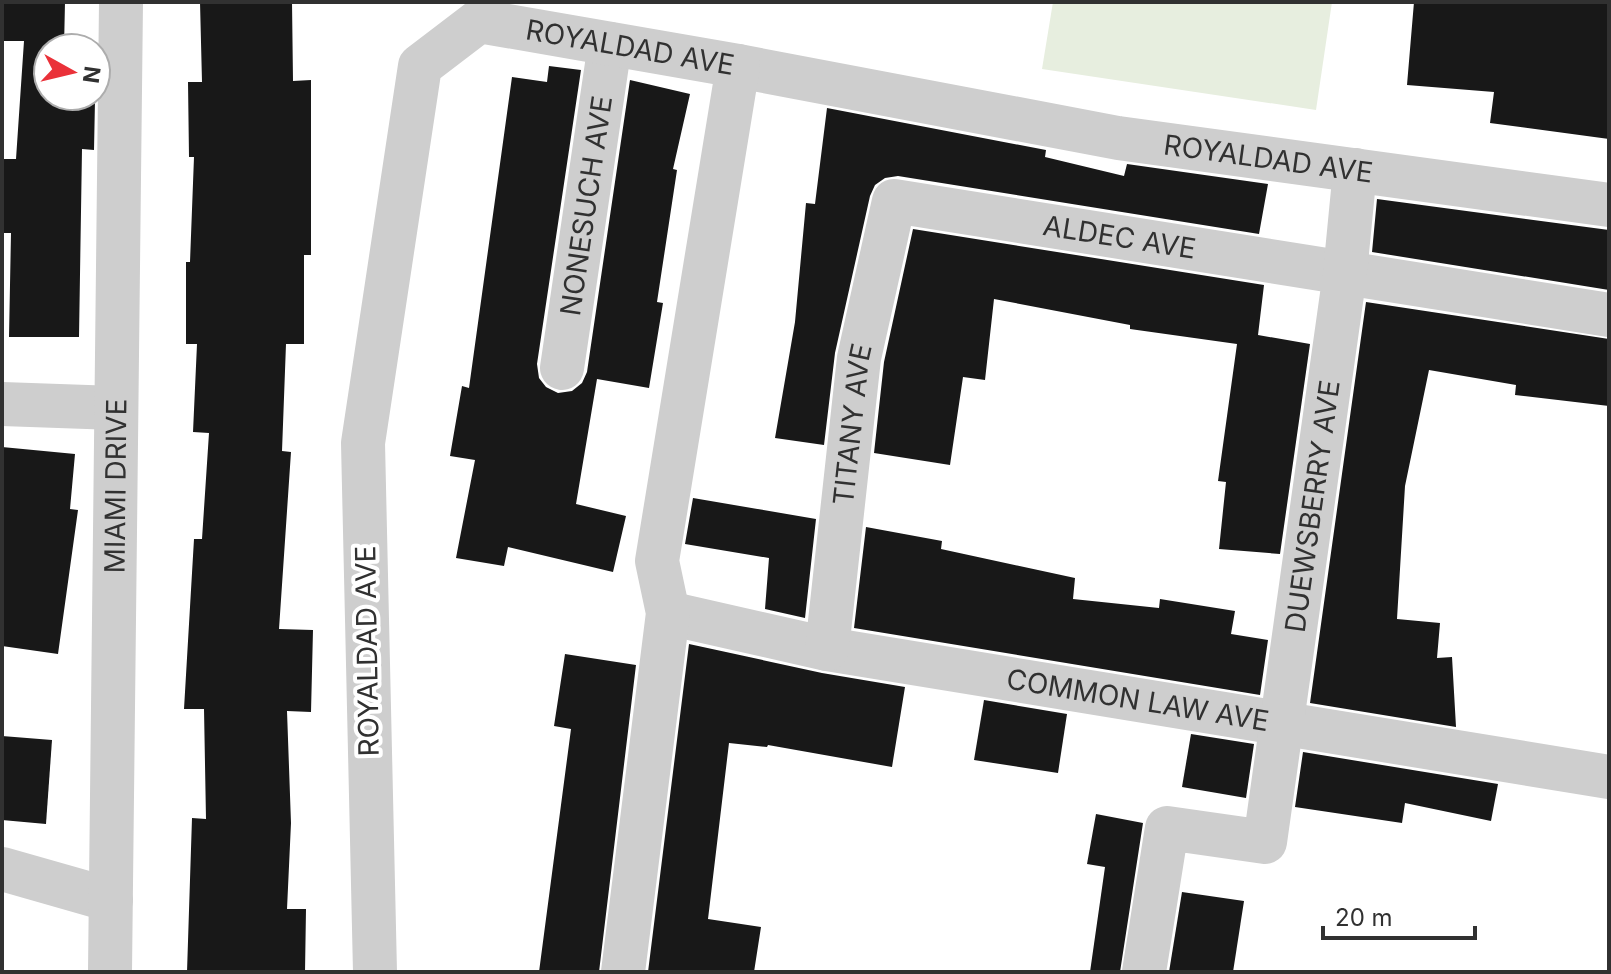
<svg xmlns="http://www.w3.org/2000/svg" width="1611" height="974" font-family="Inter,sans-serif">
	<style>
		.green { fill: #e7eedf }
		.building { fill: #181818 }
		.lines { fill: none; stroke-linecap: round; stroke-linejoin: round }
		.minor { stroke: #cecece; stroke-width: 44 }
		.labels { text-anchor: middle; dominant-baseline: central; stroke-width: 8; stroke-linejoin: round; paint-order: stroke }
		.street-label { font-size: 28px; fill: #313131; stroke: #fff }
	</style>
	<rect width="100%" height="100%" fill="#fff"/>
	<!-- green -->
	<path class="green" d="M1053,2H1332L1316,110L1042,69Z"/>
	<!-- building -->
	<g class="building">
		<path d="M2,2H65L64,48H48V96L95,100L94,150L82,149L79,337H9L11,233H2V159H16L24,41H2Z"/>
		<path d="M200,2H292L293,81L311,80V255H304V344H286L282,451L291,452L279,629L313,630L311,712L287,711L291,823L287,909H306L305,972H187L192,818L206,819L204,709H184L194,539H202L209,433L193,432L197,344H186V262H190L194,157H189L188,82H202Z"/>
		<path d="M1414,2H1609V139L1490,123L1494,92L1407,85Z"/>
		<path d="M549,66L581,70L537,364L539,378L546,387L558,393L572,391L582,383L587,372L630,80L690,94L673,169L677,170L657,302L663,303L649,388L597,379L576,504L626,516L613,572L508,547L504,566L456,558L475,460L450,456L462,386L469,388L512,77L547,82Z"/>
		<path d="M827,108L1046,150L1045,157L1124,176L1127,164L1268,184L1259,234L898,176L885,178L875,185L870,196L835,353L824,445L775,438L795,322L806,203L815,204Z"/>
		<path d="M1377,199L1609,230V290L1372,252Z"/>
		<path d="M913,229L1264,285L1258,335L1310,344L1280,554L1219,549L1226,482L1218,481L1237,344L1130,329V325L994,299L985,380L963,377L950,465L874,453L884,362Z"/>
		<path d="M1366,302L1609,339V406L1515,395L1516,385L1429,370L1405,486L1397,619L1440,623L1437,658L1452,657L1456,727L1310,703Z"/>
		<path d="M2,447L75,454L70,509L78,510L58,654L2,646Z"/>
		<path d="M693,498L816,519L805,618L765,609L769,558L685,544Z"/>
		<path d="M866,527L942,541L941,549L1075,578L1073,599L1159,608L1160,599L1235,611L1231,634L1268,640L1260,695L854,628Z"/>
		<path d="M689,644L822,673L905,687L892,767L768,745L767,747L729,743L708,919L761,927L754,972H648Z"/>
		<path d="M565,654L636,665L599,972H539L571,729L554,726Z"/>
		<path d="M984,700L1067,714L1058,773L974,760Z"/>
		<path d="M1191,734L1254,744L1246,798L1182,787Z"/>
		<path d="M2,736L52,740L46,824L2,820Z"/>
		<path d="M1303,752L1498,784L1491,821L1405,803L1402,823L1295,807Z"/>
		<path d="M1096,814L1143,823L1120,972H1090L1105,867L1087,864Z"/>
		<path d="M1182,892L1244,901L1233,972H1169Z"/>
	</g>
	<g class="lines">
		<!-- minor -->
		<g class="minor">
			<path id="s1" d="M562,368L610,44"/>
			<path d="M2,404L116,408"/>
			<path id="s2" d="M668,613L827,649L1609,777"/>
			<path id="s3" d="M827,649L859,358L894,201L1609,315"/>
			<path d="M2,869L111,900"/>
			<path id="s4" d="M110,972L121,2"/>
			<path id="s5" d="M375,972L363,443L420,66L479,21L738,66L1118,138L1609,205"/>
			<path d="M623,972L668,613L657,561L738,66"/>
			<path id="s6" d="M1144,972L1167,828L1265,842L1345,273L1355,170"/>
		</g>
	</g>
	<g class="labels">
		<!-- street labels -->
		<g class="street-label">
			<text stroke="none"><textPath href="#s5" startOffset="1138">ROYALDAD AVE</textPath></text>
			<text stroke="none"><textPath href="#s5" startOffset="1786">ROYALDAD AVE</textPath></text>
			<text stroke="none"><textPath href="#s1" startOffset="164">NONESUCH AVE</textPath></text>
			<text stroke="none"><textPath href="#s3" startOffset="682">ALDEC AVE</textPath></text>
			<text stroke="none"><textPath href="#s3" startOffset="226">TITANY AVE</textPath></text>
			<text stroke="none"><textPath href="#s4" startOffset="486">MIAMI DRIVE</textPath></text>
			<text stroke="none"><textPath href="#s6" startOffset="584">DUEWSBERRY AVE</textPath></text>
			<text transform="translate(367 651) rotate(-91)">ROYALDAD AVE</text>
			<text stroke="none"><textPath href="#s2" startOffset="478">COMMON LAW AVE</textPath></text>
		</g>
	</g>
	<!-- border -->
	<rect width="1611" height="974" fill="none" stroke="#313131" stroke-width="8"/>
	<!-- north arrow -->
	<g transform="translate(72 72) rotate(98)"><circle r="38" fill="#ffffff" stroke="#adadad" stroke-width="2"/>
	<path d="M0-6L14 30L0 20L-14 30Z" fill="#ea3139"/>
	<text y="-12" font-size="22" font-weight="bold" text-anchor="middle" fill="#313131">N</text>
	</g>
	<!-- scale -->
	<path d="M1323 926v12h152v-12" fill="none" stroke="#313131" stroke-width="4"/>
	<text x="1335" y="926" font-size="24" fill="#313131" stroke="#ffffff" stroke-width="6" paint-order="stroke">20 m</text>
</svg>
